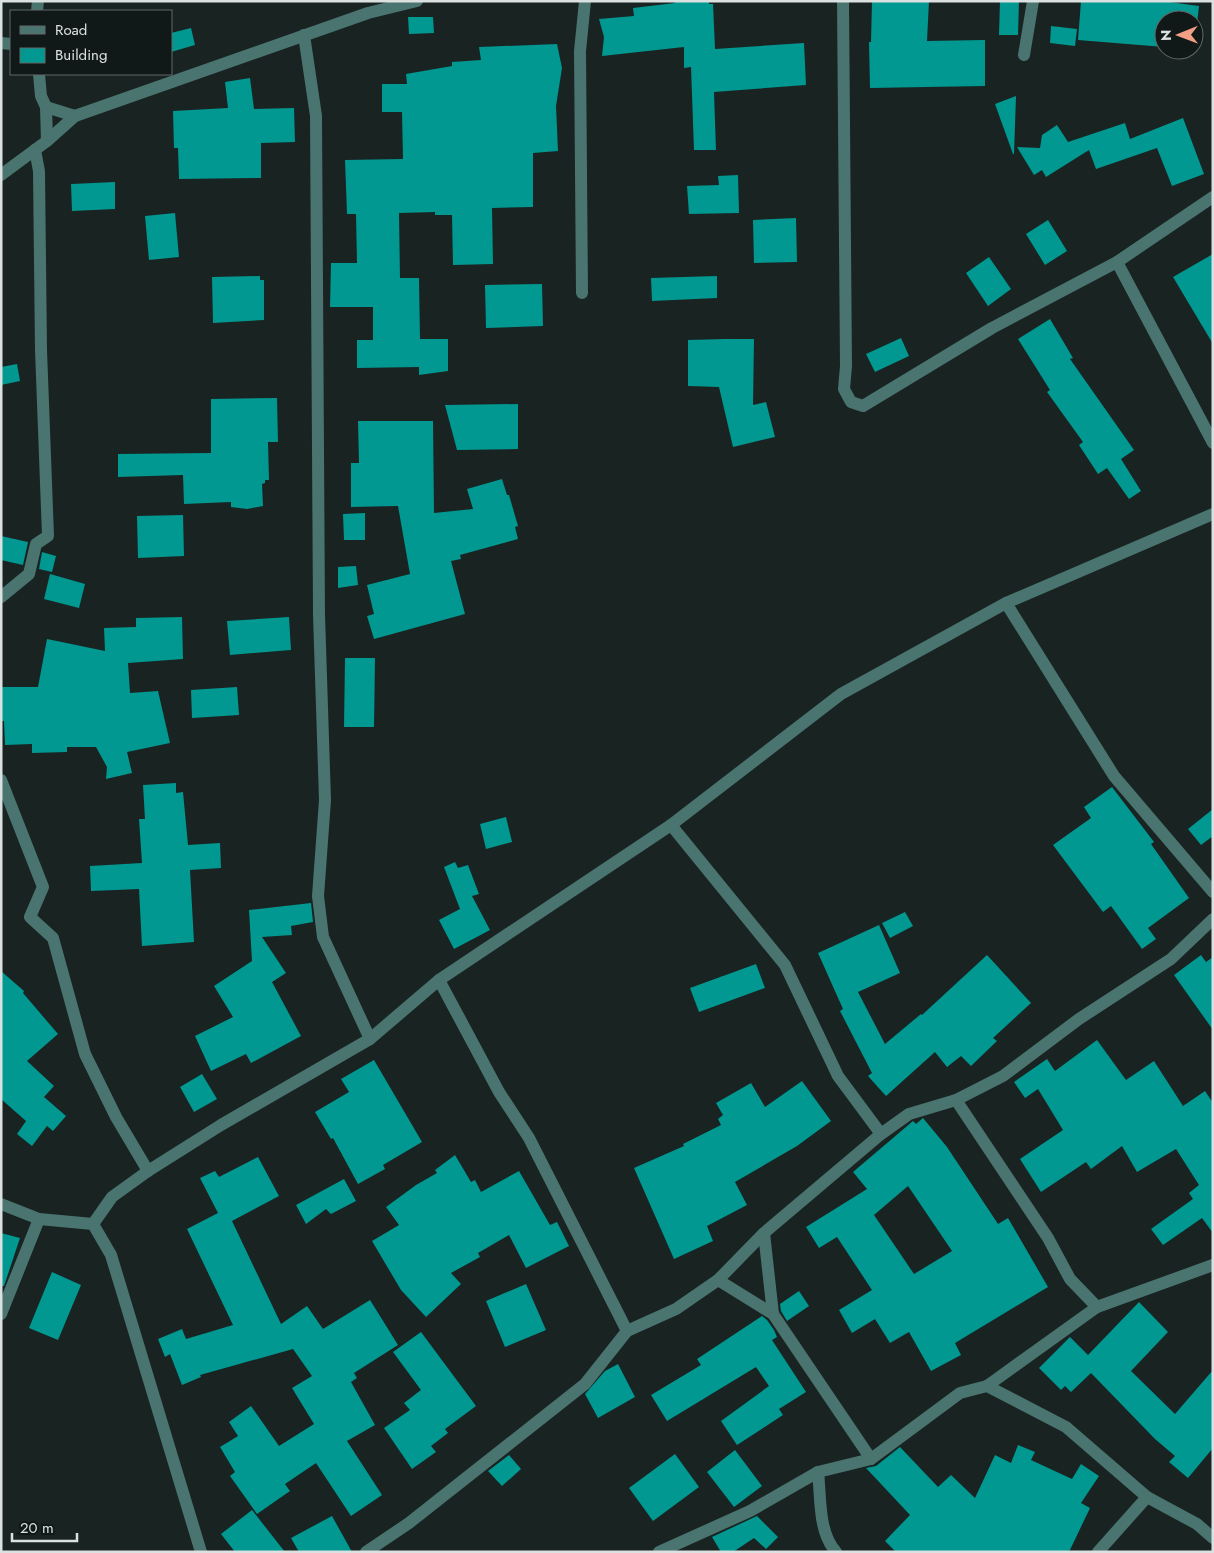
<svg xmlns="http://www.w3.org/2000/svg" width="1214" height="1553" font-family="Jost,sans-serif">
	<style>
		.building { fill: #009890; fill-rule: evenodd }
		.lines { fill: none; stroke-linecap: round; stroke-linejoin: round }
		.minor { stroke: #49746f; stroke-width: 12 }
	</style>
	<rect width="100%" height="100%" fill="#192322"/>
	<!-- building -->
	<g class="building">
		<path d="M675,1H709V4H713L715,49L804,43L806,85L714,92L716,150H694L691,67L684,68V47L602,56L604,37L599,19L634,16L633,8L675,3Z"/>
		<path d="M872,1H929L927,41L985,40V86L870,88L869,42H871Z"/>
		<path d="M1000,1H1019L1018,35H999Z"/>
		<path d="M1081,1H1162L1199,6L1194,51L1188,50H1194V20H1164V47L1078,40Z"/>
		<path d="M408,17H433L434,33L409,34Z"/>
		<path d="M1051,26L1077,29L1075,46L1050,43Z"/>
		<path d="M191,28L195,45L171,52V33Z"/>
		<path d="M557,44L562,68L556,106L558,151L533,153V207L492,208L493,264L453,265L452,215H435V212L399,213L400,278H419L420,339H448V371L419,375V367L357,368V340H373V307H330L331,263H357L356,214H347L345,160L403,159L402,112H382V84H407L406,74L452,66V62L481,60L479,47Z"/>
		<path d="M250,78L254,109L294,108L295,142L261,143V178L179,179L178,148H174L173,111L228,108L225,82Z"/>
		<path d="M1016,96L1014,154H1013L995,104Z"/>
		<path d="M1183,118L1204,174L1172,186L1157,148L1096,169L1089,150L1046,177L1042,170L1034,175L1017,147L1040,148L1042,135L1057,125L1068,142L1125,123L1130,139Z"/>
		<path d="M738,175L739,213L689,214L687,186L719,185L718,176Z"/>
		<path d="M115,182V209L72,211L71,184Z"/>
		<path d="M175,213L179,257L149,260L145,216Z"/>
		<path d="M796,218L797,262L754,263L753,220Z"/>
		<path d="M1048,220L1067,251L1045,265L1026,234Z"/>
		<path d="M1213,254V344L1173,277Z"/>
		<path d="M989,257L1011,289L988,306L966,273Z"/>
		<path d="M260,276V280H264V320L213,323L212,277Z"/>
		<path d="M717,276V298L652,301L651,278Z"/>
		<path d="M542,284L543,326L486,328L485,285Z"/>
		<path d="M1050,319L1073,358L1070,359L1134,450L1121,459L1141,491L1129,499L1107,468L1098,474L1079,445L1083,442L1047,392L1050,390L1018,339Z"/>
		<path d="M901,338L909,356L875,372L866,354Z"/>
		<path d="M725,339H754L753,405L766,402L775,437L733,447L719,387L688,386V340Z"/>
		<path d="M17,364L20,381L1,385V367Z"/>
		<path d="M277,398L278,442H268L269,480H265V483L262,484L263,506L247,509L231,507V502L184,504L183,475L118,477V454L211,453V399Z"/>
		<path d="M518,404V449L457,450L445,405Z"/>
		<path d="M358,421H433L434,513L473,509L467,489L502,479L507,495H509L518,526L515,527L518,539L460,555L461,559L451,561L465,614L374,639L367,616L374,614L367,585L410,574L398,506L351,507V463H359Z"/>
		<path d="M365,513V540H344L343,514Z"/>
		<path d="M183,515L184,556L138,558L137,516Z"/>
		<path d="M1,536L28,542L23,565L1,560Z"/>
		<path d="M42,552L56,556L52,572L39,569Z"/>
		<path d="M356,566L358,585L338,588V567Z"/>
		<path d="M50,574L85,584L79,608L44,599Z"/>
		<path d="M182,617L183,659L128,663L130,693L158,691L170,743L127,752L132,773L106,779L107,767L96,747H67V752L32,753V744L5,745L4,721H1V687H38L47,639L105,651L104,628L136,627V618Z"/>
		<path d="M289,617L291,650L230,655L227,621Z"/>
		<path d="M345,658H375L374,727H344Z"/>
		<path d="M237,687L239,715L192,718L191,690Z"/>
		<path d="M176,783V793L183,792L188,845L220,843L221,868L190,870L194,942L142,946L139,889L91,891L90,866L142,863L139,819H145L143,785Z"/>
		<path d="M1112,787L1154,842L1151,844L1189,898L1148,928L1156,939L1142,949L1111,906L1103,912L1053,845L1091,818L1084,807Z"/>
		<path d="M1213,809V836L1201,845L1188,829Z"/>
		<path d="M506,817L512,842L486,849L480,824Z"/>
		<path d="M455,862L458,868L468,865L479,894L472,896L490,930L454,949L439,920L460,909L444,867Z"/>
		<path d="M311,903L313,922L291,926L292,935L262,937L286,973L272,982L301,1036L251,1063L246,1054L211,1071L195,1036L233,1017L214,986L252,961L249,910Z"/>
		<path d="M905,912L913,926L890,938L882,923Z"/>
		<path d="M879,925L900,973L858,992L885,1044L921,1014L922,1015L987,955L1031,1003L993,1038L997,1041L971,1066L961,1056L947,1067L935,1052L886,1096L868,1076L872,1073L840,1011L843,1009L818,953Z"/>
		<path d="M1201,955L1206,962L1213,957V1030L1174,975Z"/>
		<path d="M756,964L765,988L699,1012L690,988Z"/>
		<path d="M1,971L24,991L23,993L58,1034L27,1061L54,1086L44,1097L66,1116L53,1131L47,1126L32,1146L17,1134L26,1121L1,1099Z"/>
		<path d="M1097,1040L1126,1080L1154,1061L1183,1106L1205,1091L1213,1103V1233L1202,1218L1163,1245L1151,1229L1193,1199L1189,1193L1199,1185L1176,1149L1137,1172L1122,1146L1091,1169L1086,1162L1041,1192L1020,1159L1063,1130L1038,1089L1025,1098L1014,1082L1047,1059L1055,1071Z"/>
		<path d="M374,1060L422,1142L383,1165L385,1169L358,1184L333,1138L331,1139L315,1112L349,1092L341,1079Z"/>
		<path d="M202,1074L217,1099L194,1112L180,1087Z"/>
		<path d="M802,1081L831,1121L797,1146L735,1182L747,1205L707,1226L713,1241L674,1259L634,1168L684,1146L683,1144L721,1125L718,1119L723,1115L716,1103L751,1083L765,1107Z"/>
		<path d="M923,1118L947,1147L998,1224L1008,1218L1048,1287L955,1343L961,1355L931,1371L909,1332L890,1343L875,1319L852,1333L839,1310L872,1290L837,1237L819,1248L806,1227L867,1189L853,1172L913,1121L916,1124ZM908,1186L952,1251L914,1274L874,1215Z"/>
		<path d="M455,1155L471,1182L475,1180L481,1192L519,1171L550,1225L557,1222L569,1246L526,1268L509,1235L478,1253L480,1257L451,1273L461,1284L426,1317L401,1290L372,1241L399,1225L386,1207L416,1185L437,1173L435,1170Z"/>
		<path d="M258,1157L279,1196L232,1221L281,1324L307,1306L323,1329L370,1300L398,1345L354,1373L357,1378L351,1382L375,1425L347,1441L382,1495L351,1516L316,1463L285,1484L290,1491L257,1514L230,1476L235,1472L220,1447L238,1436L229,1422L251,1406L279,1446L314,1424L292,1388L312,1376L293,1349L200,1375L201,1377L182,1385L170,1354L165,1357L158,1339L182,1329L186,1339L233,1325L187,1229L218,1213L200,1178L215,1171L219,1177Z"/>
		<path d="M344,1179L356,1201L331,1214L326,1209L306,1224L296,1205Z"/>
		<path d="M1,1233L20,1238L4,1286H1Z"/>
		<path d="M52,1272L81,1285L58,1340L29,1328Z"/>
		<path d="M526,1284L546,1330L505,1347L486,1301Z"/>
		<path d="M799,1291L809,1306L787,1321L781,1311L780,1304Z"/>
		<path d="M1139,1302L1168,1332L1131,1371L1175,1414L1213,1370V1448L1188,1478L1169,1462L1175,1456L1155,1439L1091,1373L1071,1392L1065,1386L1061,1390L1039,1368L1070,1337L1088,1355Z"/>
		<path d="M762,1316L767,1320L774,1330L777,1337L772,1340L806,1392L779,1409L783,1415L737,1445L721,1421L769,1386L756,1367L667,1421L651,1395L701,1365L697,1359Z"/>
		<path d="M421,1332L476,1406L445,1429L448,1433L431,1446L436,1452L412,1469L384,1428L410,1410L404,1403L421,1390L393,1352Z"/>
		<path d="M618,1364L635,1397L598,1418L585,1394L605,1371Z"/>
		<path d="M1018,1445L1035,1452L1031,1460L1072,1479L1081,1464L1099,1476L1081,1503L1090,1508L1069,1552H896L885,1541L910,1515L866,1468L876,1466L900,1447L938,1487L951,1475L975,1498L995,1455L1011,1463Z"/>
		<path d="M735,1450L762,1486L734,1507L707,1472Z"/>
		<path d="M675,1454L699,1487L653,1521L629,1488Z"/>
		<path d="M509,1455L521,1469L502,1486L488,1471Z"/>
		<path d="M252,1510L285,1552H235L221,1534Z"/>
		<path d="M332,1516L352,1552H299L291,1538Z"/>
		<path d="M757,1516L778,1537L766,1549L754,1538L733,1552H721L712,1537Z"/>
	</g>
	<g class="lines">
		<!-- minor -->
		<g class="minor">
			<path d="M843,1L846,366L844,389L851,402L863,406L992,328L1117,262L1213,197"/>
			<path d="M37,11L38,1"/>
			<path d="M304,35L316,116L319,615L325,800L318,896L323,937L370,1039"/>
			<path d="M1,43L11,44"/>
			<path d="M1024,55L1033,1"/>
			<path d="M39,74L41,96L46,107L47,141"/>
			<path d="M46,107L75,116"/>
			<path d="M1,175L47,141L75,116L368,13L417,1"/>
			<path d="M1117,262L1213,443"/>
			<path d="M582,293L580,51L585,1"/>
			<path d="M1,597L29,574L36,544L48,536L41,350L39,171L35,150"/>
			<path d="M1006,603L1114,776L1213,892"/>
			<path d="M1,780L43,887L30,917L53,938L85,1054L116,1117L148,1171"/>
			<path d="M671,825L785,965L838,1076L881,1134"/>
			<path d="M439,980L499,1092L529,1138L627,1331"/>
			<path d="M956,1100L1048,1238L1070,1279L1097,1307"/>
			<path d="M1,1204L39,1219L93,1224"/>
			<path d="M93,1224L112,1197L148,1171L221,1125L370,1039L439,980L671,825L841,694L1006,603L1213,514"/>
			<path d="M93,1224L111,1255L201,1552"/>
			<path d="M764,1233L773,1314"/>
			<path d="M718,1280L773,1314L871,1459"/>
			<path d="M1,1314L39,1219"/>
			<path d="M987,1386L1066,1427L1147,1497L1197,1524L1213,1538"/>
			<path d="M366,1552L409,1523L585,1384L627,1331L676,1309L718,1280L764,1233L881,1134L909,1114L956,1100L1003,1076L1079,1019L1171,959L1213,919"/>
			<path d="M659,1552L750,1511L818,1472"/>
			<path d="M836,1552C818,1532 821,1498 818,1472L871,1459L960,1393L987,1386L1097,1307L1213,1265"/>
			<path d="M1098,1552L1147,1497"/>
		</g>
	</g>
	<!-- border -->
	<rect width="1214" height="1553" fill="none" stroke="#dbe1e0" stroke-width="5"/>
	<!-- legend -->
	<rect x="10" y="10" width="162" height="65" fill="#101918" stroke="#616968"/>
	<rect x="20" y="26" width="25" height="8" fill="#49746f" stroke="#616968"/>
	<text x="55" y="35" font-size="15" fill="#dbe1e0">Road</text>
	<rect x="20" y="48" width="25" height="15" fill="#009890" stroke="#616968"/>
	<text x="55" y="60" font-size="15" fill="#dbe1e0">Building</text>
	<!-- north arrow -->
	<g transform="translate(1179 35) rotate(269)"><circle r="24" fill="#101918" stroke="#616968"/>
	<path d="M0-4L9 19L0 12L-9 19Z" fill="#f39f85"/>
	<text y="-8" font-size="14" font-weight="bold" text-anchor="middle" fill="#dbe1e0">N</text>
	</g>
	<!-- scale -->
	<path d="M12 1533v8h65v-8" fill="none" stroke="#dbe1e0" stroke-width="2.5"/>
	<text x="20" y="1533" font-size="15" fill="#dbe1e0" stroke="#101918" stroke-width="4" paint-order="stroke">20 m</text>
</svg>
